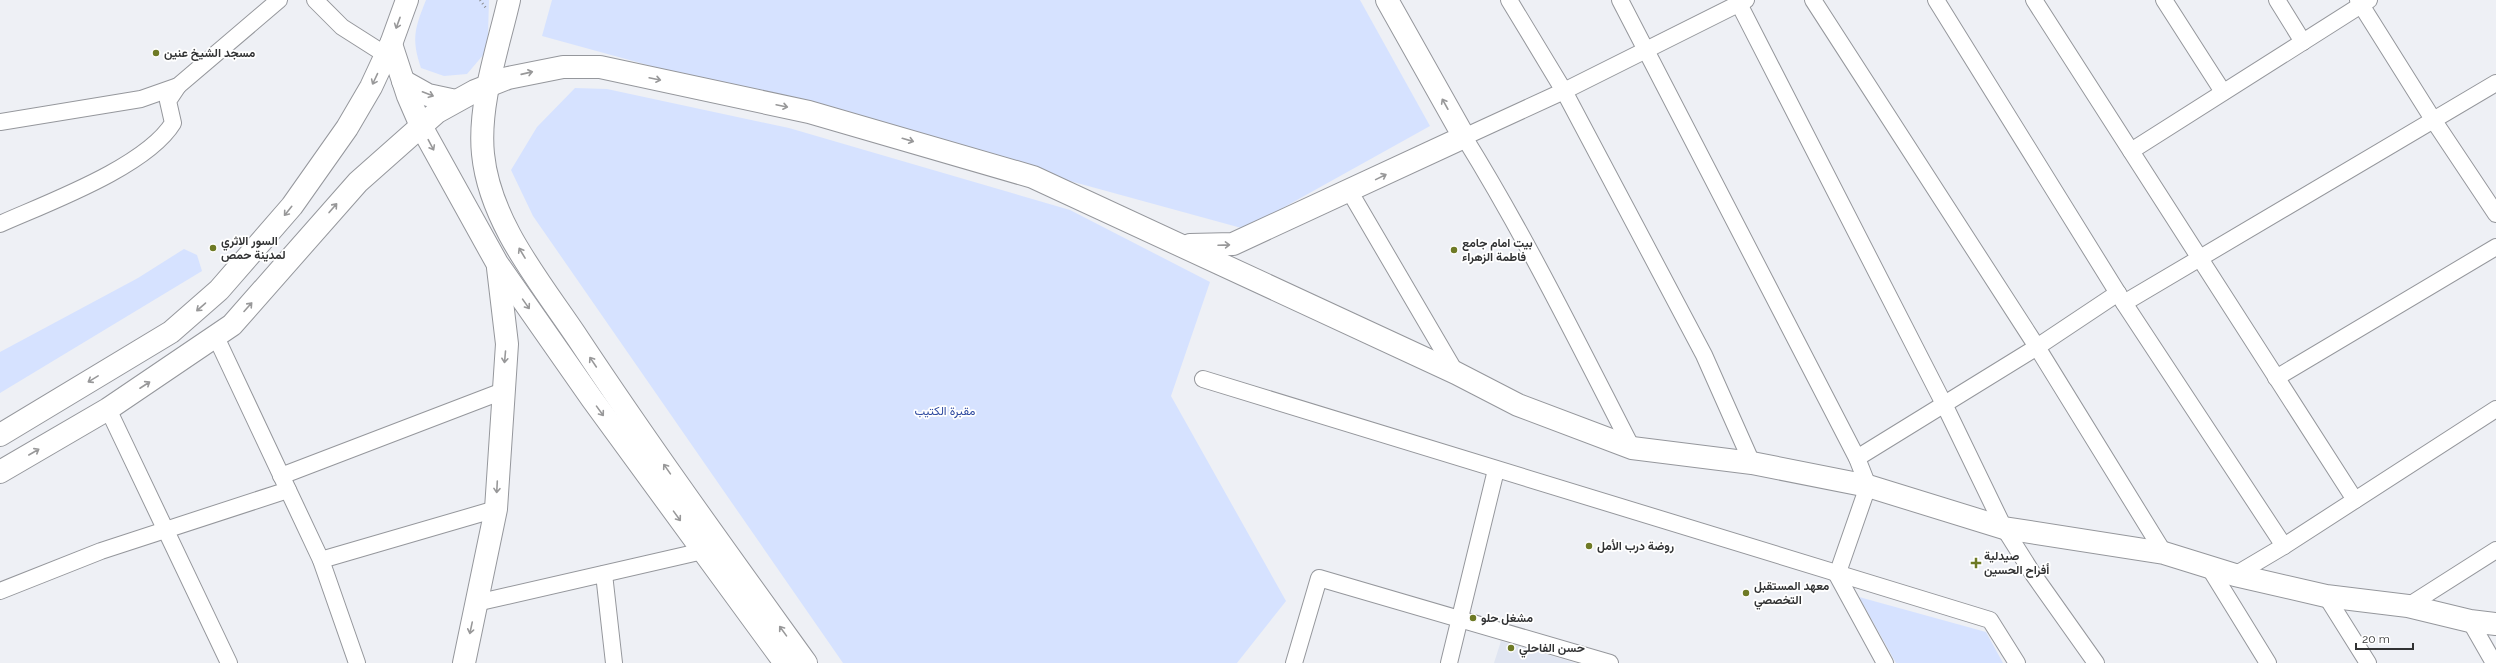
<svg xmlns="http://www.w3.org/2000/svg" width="2496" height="663" font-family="Raleway,Vazirmatn,sans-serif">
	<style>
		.built { fill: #e0e5f1 }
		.green { fill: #d6e2ff }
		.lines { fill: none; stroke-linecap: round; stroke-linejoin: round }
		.street-casing { stroke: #95979c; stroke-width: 18 }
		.secondary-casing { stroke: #95979c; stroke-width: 24 }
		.path { stroke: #8a8b8e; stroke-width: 2.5; stroke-dasharray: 1 3; stroke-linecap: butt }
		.street { stroke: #fff; stroke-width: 16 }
		.secondary { stroke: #fff; stroke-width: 22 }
		.oneway { stroke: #989899 }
		.poi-dot { fill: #6e7a25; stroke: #fff; stroke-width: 1.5 }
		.labels { text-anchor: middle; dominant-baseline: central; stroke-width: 3.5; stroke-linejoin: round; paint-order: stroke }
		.poi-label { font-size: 12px; font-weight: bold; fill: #313233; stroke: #fff; text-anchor: start }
		.park-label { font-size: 12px; fill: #2f4ba0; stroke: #fff }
	</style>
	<rect width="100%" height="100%" fill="#eef0f5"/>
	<!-- built -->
	<path class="built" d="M1501,641L1576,663H1494Z"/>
	<!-- green -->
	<g class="green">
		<path d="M426,0H489L488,35L484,54L467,74L444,76L421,68C411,38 415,28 426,0Z"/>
		<path d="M552,0H1360L1430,126L1245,229L542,36Z"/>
		<path d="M575,88L607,89L789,128L1070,210L1210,282L1171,396L1286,601L1237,663H843L533,216L511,170L537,127Z"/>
		<path d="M184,249L197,255L202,271L0,393V352L138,278Z"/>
		<path d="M1859,597L1986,632L2003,663H1896Z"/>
	</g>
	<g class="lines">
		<defs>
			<g id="street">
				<path d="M315,0L342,27L386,55"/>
				<path d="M1509,0L1564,91L1704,355L1752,463"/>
				<path d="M1620,0L1857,458L1868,486L1837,575L1885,663"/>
				<path d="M1737,0L1944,404L2004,528L2033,574L2096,663"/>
				<path d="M1813,0L2037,347L2164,553"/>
				<path d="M1936,0L2124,303L2284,546"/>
				<path d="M2034,0L2355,500"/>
				<path d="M2164,0L2223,92"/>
				<path d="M2277,0L2303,42"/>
				<path d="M2358,0L2434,121L2496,214"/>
				<path d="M0,122L141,99L178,86L279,0"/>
				<path d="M2131,151L2369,0"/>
				<path d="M1350,192L1456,373"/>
				<path d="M0,224C47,203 146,167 173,123L168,101L178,86"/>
				<path d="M2124,303L2496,83"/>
				<path d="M216,337L321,560L357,663"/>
				<path d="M2276,378L2496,247"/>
				<path d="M1203,379L1990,620L2017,663"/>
				<path d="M108,409L229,663"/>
				<path d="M1632,448C1578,343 1526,237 1464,137L1564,91L1746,0"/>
				<path d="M1857,458L2037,347L2118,293"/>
				<path d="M281,476L503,391"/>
				<path d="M321,560L496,509"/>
				<path d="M2207,564L2268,663"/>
				<path d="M604,574L614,663"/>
				<path d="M2235,575L2284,546L2496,409"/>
				<path d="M0,591L101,551L288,490"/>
				<path d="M2326,596L2368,663"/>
				<path d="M476,603L703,551"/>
				<path d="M2408,606L2496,550"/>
				<path d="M2470,621L2494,663"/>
				<path d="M1294,663L1319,578L1610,663"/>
				<path d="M1449,663L1496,470"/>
			</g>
			<g id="secondary">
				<path d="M509,0C498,48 478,105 483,154C490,224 542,284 579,340C652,450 729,556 806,663"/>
				<path d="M391,44L408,96L421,126L497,263L592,399L785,663"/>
				<path d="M403,81L428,95L456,101"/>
				<path d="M1190,245L1233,244L1464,137L1387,0"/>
				<path d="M0,435L171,332L219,290L292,206L347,128L371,87L391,44L407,0"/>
				<path d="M0,472L108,409L232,325L358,182L437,112L475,91L508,78L563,67H600L809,112L1033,177L1456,373L1518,405L1632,448L1752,463L1868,486L2004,528L2164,553L2235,575L2326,596L2408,606L2470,621L2496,624"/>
				<path d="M464,663L496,509L507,344L498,268"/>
			</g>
		</defs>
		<!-- street casing -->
		<use href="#street" class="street-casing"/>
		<!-- secondary casing -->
		<use href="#secondary" class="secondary-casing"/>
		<!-- path -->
		<path class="path" d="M480,0L486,8"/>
		<!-- street -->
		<use href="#street" class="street"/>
		<!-- secondary -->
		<use href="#secondary" class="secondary"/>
	</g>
	<!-- one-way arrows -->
	<defs><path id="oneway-shaft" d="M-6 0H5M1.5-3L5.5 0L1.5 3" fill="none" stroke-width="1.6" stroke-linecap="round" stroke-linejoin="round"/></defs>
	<g class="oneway">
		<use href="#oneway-shaft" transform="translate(398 23) rotate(110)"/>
		<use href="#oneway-shaft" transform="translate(527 73) rotate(-13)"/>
		<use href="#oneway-shaft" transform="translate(375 79) rotate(115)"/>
		<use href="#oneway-shaft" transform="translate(655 79) rotate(12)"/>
		<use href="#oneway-shaft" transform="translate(428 94) rotate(21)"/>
		<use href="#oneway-shaft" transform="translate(1445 104) rotate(-119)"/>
		<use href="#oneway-shaft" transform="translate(782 106) rotate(12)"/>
		<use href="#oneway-shaft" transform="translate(908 140) rotate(16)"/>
		<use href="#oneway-shaft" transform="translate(431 145) rotate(62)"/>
		<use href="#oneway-shaft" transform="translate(1381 177) rotate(-26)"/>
		<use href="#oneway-shaft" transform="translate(333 208) rotate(-49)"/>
		<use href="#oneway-shaft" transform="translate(288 211) rotate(129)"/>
		<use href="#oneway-shaft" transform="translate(1224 245) rotate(-2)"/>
		<use href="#oneway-shaft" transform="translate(522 253) rotate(-121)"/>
		<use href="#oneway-shaft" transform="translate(526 304) rotate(55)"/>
		<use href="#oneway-shaft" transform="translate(201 307) rotate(139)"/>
		<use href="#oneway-shaft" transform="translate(248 307) rotate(-48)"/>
		<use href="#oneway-shaft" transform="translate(505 357) rotate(95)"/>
		<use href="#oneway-shaft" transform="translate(593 362) rotate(-124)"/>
		<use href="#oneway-shaft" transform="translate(93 379) rotate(149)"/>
		<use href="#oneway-shaft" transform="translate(145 385) rotate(-33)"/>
		<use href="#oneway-shaft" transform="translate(600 411) rotate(54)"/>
		<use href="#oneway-shaft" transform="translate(34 452) rotate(-30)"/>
		<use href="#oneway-shaft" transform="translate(667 469) rotate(-125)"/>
		<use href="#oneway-shaft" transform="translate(497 487) rotate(93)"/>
		<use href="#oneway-shaft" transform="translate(677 516) rotate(54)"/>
		<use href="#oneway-shaft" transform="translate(471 628) rotate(102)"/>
		<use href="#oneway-shaft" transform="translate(783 631) rotate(-126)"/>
	</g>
	<!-- markers -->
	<g class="poi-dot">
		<circle cx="156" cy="53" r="4"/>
		<circle cx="213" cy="248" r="4"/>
		<circle cx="1454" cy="250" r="4"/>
		<circle cx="1589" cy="546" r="4"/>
		<path d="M1974 557h4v4h4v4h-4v4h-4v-4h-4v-4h4z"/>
		<circle cx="1746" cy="593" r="4"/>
		<circle cx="1473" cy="618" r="4"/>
		<circle cx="1511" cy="648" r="4"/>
	</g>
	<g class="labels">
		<!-- poi labels -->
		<g class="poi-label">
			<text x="164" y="53">مسجد الشيخ عنين</text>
			<text x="221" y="241">السور الاثري<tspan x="221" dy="14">لمدينة حمص</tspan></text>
			<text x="1462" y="243">بيت امام جامع<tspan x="1462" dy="14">فاطمة الزهراء</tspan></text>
			<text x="1597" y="546">روضة درب الأمل</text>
			<text x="1984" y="556">صيدلية<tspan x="1984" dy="14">أفراح الحسين</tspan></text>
			<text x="1754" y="586">معهد المستقبل<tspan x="1754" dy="14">التخصصي</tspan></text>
			<text x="1481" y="618">مشغل حلو</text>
			<text x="1519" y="648">حسن الفاحلي</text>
		</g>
		<!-- park labels -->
		<g class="park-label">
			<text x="945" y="411">مقبرة الكتيب</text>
		</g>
	</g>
	<!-- scale -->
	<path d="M2356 643v6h57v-6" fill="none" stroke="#313233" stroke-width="2"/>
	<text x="2362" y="643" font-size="12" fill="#313233" stroke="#ffffff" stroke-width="3" paint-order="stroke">20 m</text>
</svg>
